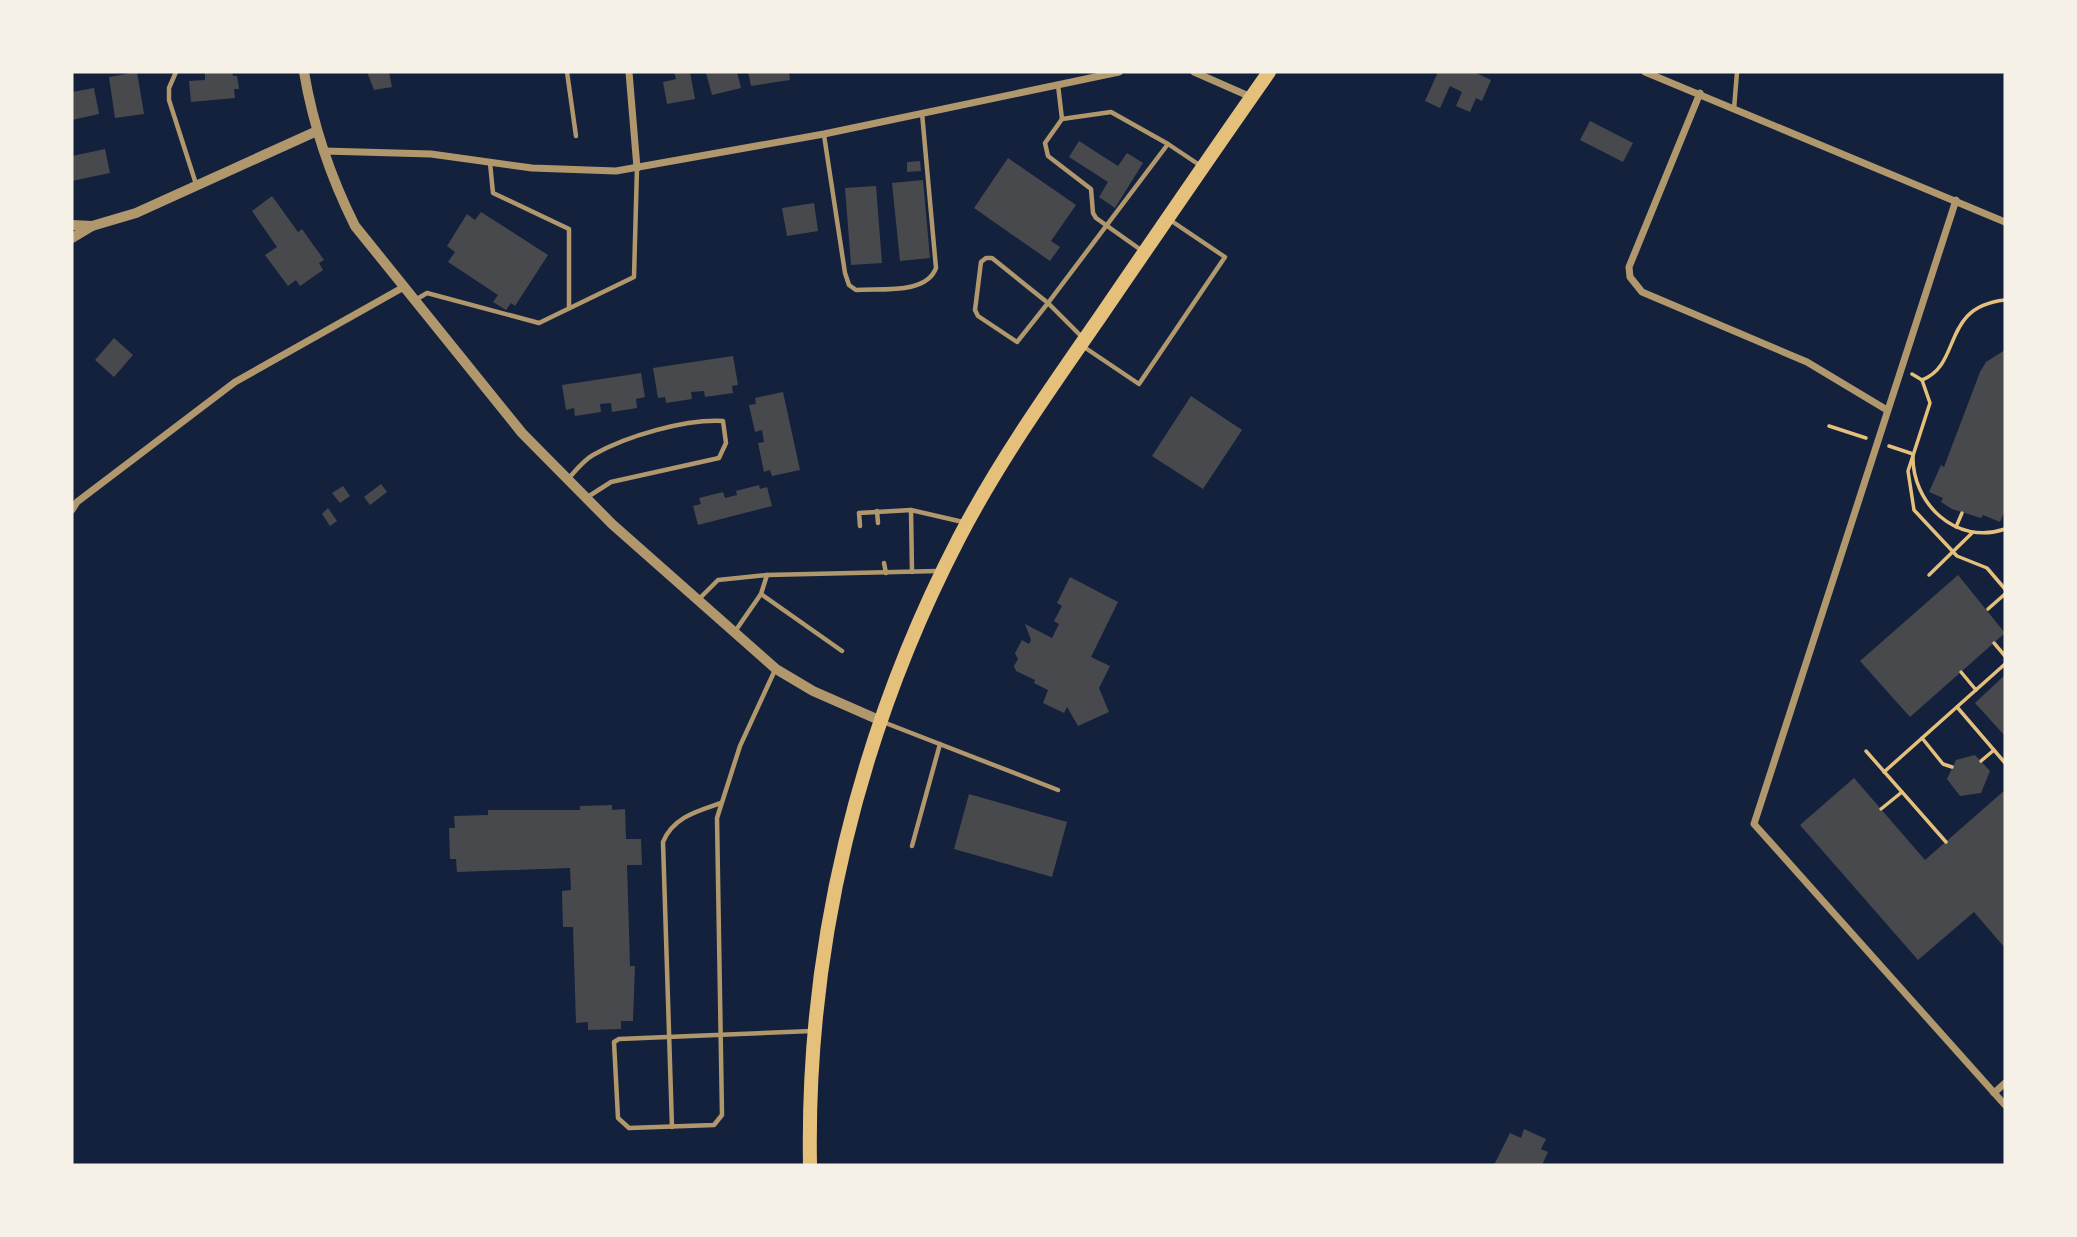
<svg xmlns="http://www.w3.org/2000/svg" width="2077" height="1237" font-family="Montserrat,sans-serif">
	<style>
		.building { fill: #48494c }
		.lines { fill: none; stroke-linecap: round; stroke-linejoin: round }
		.path { stroke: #e5c07b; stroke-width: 3.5 }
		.service { stroke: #b1986c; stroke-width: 4.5 }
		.minor { stroke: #b1986c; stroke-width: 7 }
		.tertiary { stroke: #b1986c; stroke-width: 10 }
		.primary { stroke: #e5c07b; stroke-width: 14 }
	</style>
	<rect width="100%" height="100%" fill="#14213d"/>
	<!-- building -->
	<g class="building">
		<path d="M137,72L144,114L115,118L109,77Z"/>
		<path d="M205,72H232L233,76H237L239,89H234L235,98L191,102L189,81L205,80Z"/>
		<path d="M367,72H389L392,87L374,90Z"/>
		<path d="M674,72H690L695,99L667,104L663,82L676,79Z"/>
		<path d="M737,72L741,88L712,95L706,73Z"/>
		<path d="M748,72H789L790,80L751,86Z"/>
		<path d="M1438,72H1474L1491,80L1482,101L1476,98L1470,112L1456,106L1462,92L1450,86L1440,108L1425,101Z"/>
		<path d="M94,88L99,114L72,120V92Z"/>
		<path d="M1590,121L1633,143L1623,162L1580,140Z"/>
		<path d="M1079,141L1118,166L1127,153L1143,163L1115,208L1099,197L1108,182L1069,157Z"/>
		<path d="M105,149L110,173L72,181V156Z"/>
		<path d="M1008,158L1076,205L1051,241L1060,247L1050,261L974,208Z"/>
		<path d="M920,161L921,171L907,172V162Z"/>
		<path d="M923,180L930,258L900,261L892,183Z"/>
		<path d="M876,186L882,263L851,265L845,188Z"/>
		<path d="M272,196L298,232L302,229L324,260L319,263L323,270L300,286L296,280L288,286L265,255L277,247L252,211Z"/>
		<path d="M814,203L818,231L787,236L782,208Z"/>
		<path d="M481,212L548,255L515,306L511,303L506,310L493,302L498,295L448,262L455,252L447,246L467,214L475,220Z"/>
		<path d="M114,338L133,355L114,377L95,360Z"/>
		<path d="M2005,350V510L2000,522L1983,515L1981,518L1952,509L1941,502L1943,498L1929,492L1941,465L1944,467L1980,372L1986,362Z"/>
		<path d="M733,356L738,385L732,386L733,393L705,397L704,391L691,392L692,399L666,403L665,397L658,398L653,368Z"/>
		<path d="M641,373L645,397L636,399L637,408L612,412L611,403L600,404L601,412L575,416L574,408L566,410L562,385Z"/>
		<path d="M783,392L800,470L772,476L770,470L764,472L758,443L764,442L762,430L755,432L749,405L756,404L755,398Z"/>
		<path d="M1191,396L1242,430L1203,489L1152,456Z"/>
		<path d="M381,484L387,492L370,505L364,497Z"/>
		<path d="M759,485L760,489L767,487L772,506L698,525L693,506L701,504L699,498L723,492L725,498L737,495L736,491Z"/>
		<path d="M343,486L350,496L340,503L332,493Z"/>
		<path d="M328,508L337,521L330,526L322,514Z"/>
		<path d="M1958,575L2005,633L1910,717L1860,661Z"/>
		<path d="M1070,577L1118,602L1091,657L1110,666L1099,688L1109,712L1078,726L1067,707L1064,713L1043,703L1048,690L1034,683L1035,680L1016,671L1014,666L1018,659L1015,653L1022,640L1029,644L1031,640L1025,624L1052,638L1059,624L1054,621L1062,606L1057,603Z"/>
		<path d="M2005,675V736L1975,703Z"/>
		<path d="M1975,755L1990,771L1981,793L1960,796L1947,779L1956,760Z"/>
		<path d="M1854,778L1925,860L2005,790V948L1974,912L1918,960L1800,825Z"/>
		<path d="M969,794L1067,822L1052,877L954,849Z"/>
		<path d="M612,805V810L625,809L626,839H641L642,865H627L630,966H635L633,1021H621V1029L588,1030V1022L576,1023L573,927H563L562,891L571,890L570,868L457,872L456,859H450L449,828H455L454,816L488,815V810H580V806Z"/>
		<path d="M1524,1129L1546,1139L1541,1149L1548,1152L1542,1165H1494L1510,1133L1521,1138Z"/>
	</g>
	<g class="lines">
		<!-- path -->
		<g class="path">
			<path d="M1912,374L1922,380L1930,403L1908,471L1914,510L1957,556L1987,568L2005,589"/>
			<path d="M1922,380C1963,364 1940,307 2005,300"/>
			<path d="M1829,426L1866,438"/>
			<path d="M1889,446L1913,454C1911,503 1956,546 2005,529"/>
			<path d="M1956,527L1962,513"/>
			<path d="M1929,575L1972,533"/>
			<path d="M1988,609L2005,594"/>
			<path d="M1994,643L2005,656"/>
			<path d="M1961,672L1976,690"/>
			<path d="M1957,707L2005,763"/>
			<path d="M1922,738L1943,764L1952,767"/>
			<path d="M1866,751L1946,842"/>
			<path d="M1981,761L1994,750"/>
			<path d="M1884,772L2005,664"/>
			<path d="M1881,809L1902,792"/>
		</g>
		<!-- service -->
		<g class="service">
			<path d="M176,72L169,88V100L196,184"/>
			<path d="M567,72L576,136"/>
			<path d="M1058,85L1062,119"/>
			<path d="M1734,109L1737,72"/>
			<path d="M824,135L845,273L849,285L856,290C880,288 926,295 936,268L922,113"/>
			<path d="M490,163L493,193L569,229V308"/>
			<path d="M1141,250L1096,218L1093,213L1091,189L1048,156L1045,143L1062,119L1111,112L1168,144"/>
			<path d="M986,258H992L1048,303L1017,342L978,316L975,310L981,262Z"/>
			<path d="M417,299L427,293L539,323L634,277L637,168"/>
			<path d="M1084,339L1048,303L1168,144L1201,166"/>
			<path d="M1084,347L1139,384L1225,257L1170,220"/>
			<path d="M569,478C576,470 584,460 593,455C626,436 685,419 723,421L726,443L719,458L611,482L586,498"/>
			<path d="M911,510L912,572"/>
			<path d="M877,511L878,523"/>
			<path d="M860,526L859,513L911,510L963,522"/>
			<path d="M884,563L886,573"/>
			<path d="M767,575L761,594L842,651"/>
			<path d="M697,601L718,580L767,575L938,571"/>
			<path d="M736,630L761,594"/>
			<path d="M775,670L740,746L717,818L722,1115L714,1125L629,1128L618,1118L614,1042L619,1039L812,1031"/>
			<path d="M883,722L1058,790"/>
			<path d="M912,846L940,744"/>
			<path d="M672,1127L663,842C673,817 698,811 721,803"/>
		</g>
		<!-- minor -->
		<g class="minor">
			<path d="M629,72L637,168"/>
			<path d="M1194,72L1251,97"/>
			<path d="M1645,72L2005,222"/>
			<path d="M1700,93L1629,267L1630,277L1642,292L1807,362L1887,410"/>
			<path d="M324,151L431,154L532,168L616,171L824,134L1119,72"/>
			<path d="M1956,200L1754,824L2005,1105"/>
			<path d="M72,510L77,502L235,382L402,288"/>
			<path d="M1994,1093L2005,1083"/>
		</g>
		<!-- tertiary -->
		<g class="tertiary">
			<path d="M304,72C313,125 331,178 355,226L522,433L612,524L776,669L813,691L879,720"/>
			<path d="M72,225L92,226"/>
			<path d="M72,238L92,226L136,213L317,131"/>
		</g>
		<!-- primary -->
		<path class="primary" d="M810,1165C806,947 859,731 959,538C999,461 1050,389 1100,317C1156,235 1212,153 1269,72"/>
	</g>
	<!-- border -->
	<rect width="2077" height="1237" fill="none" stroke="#f6f1e7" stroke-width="147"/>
</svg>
